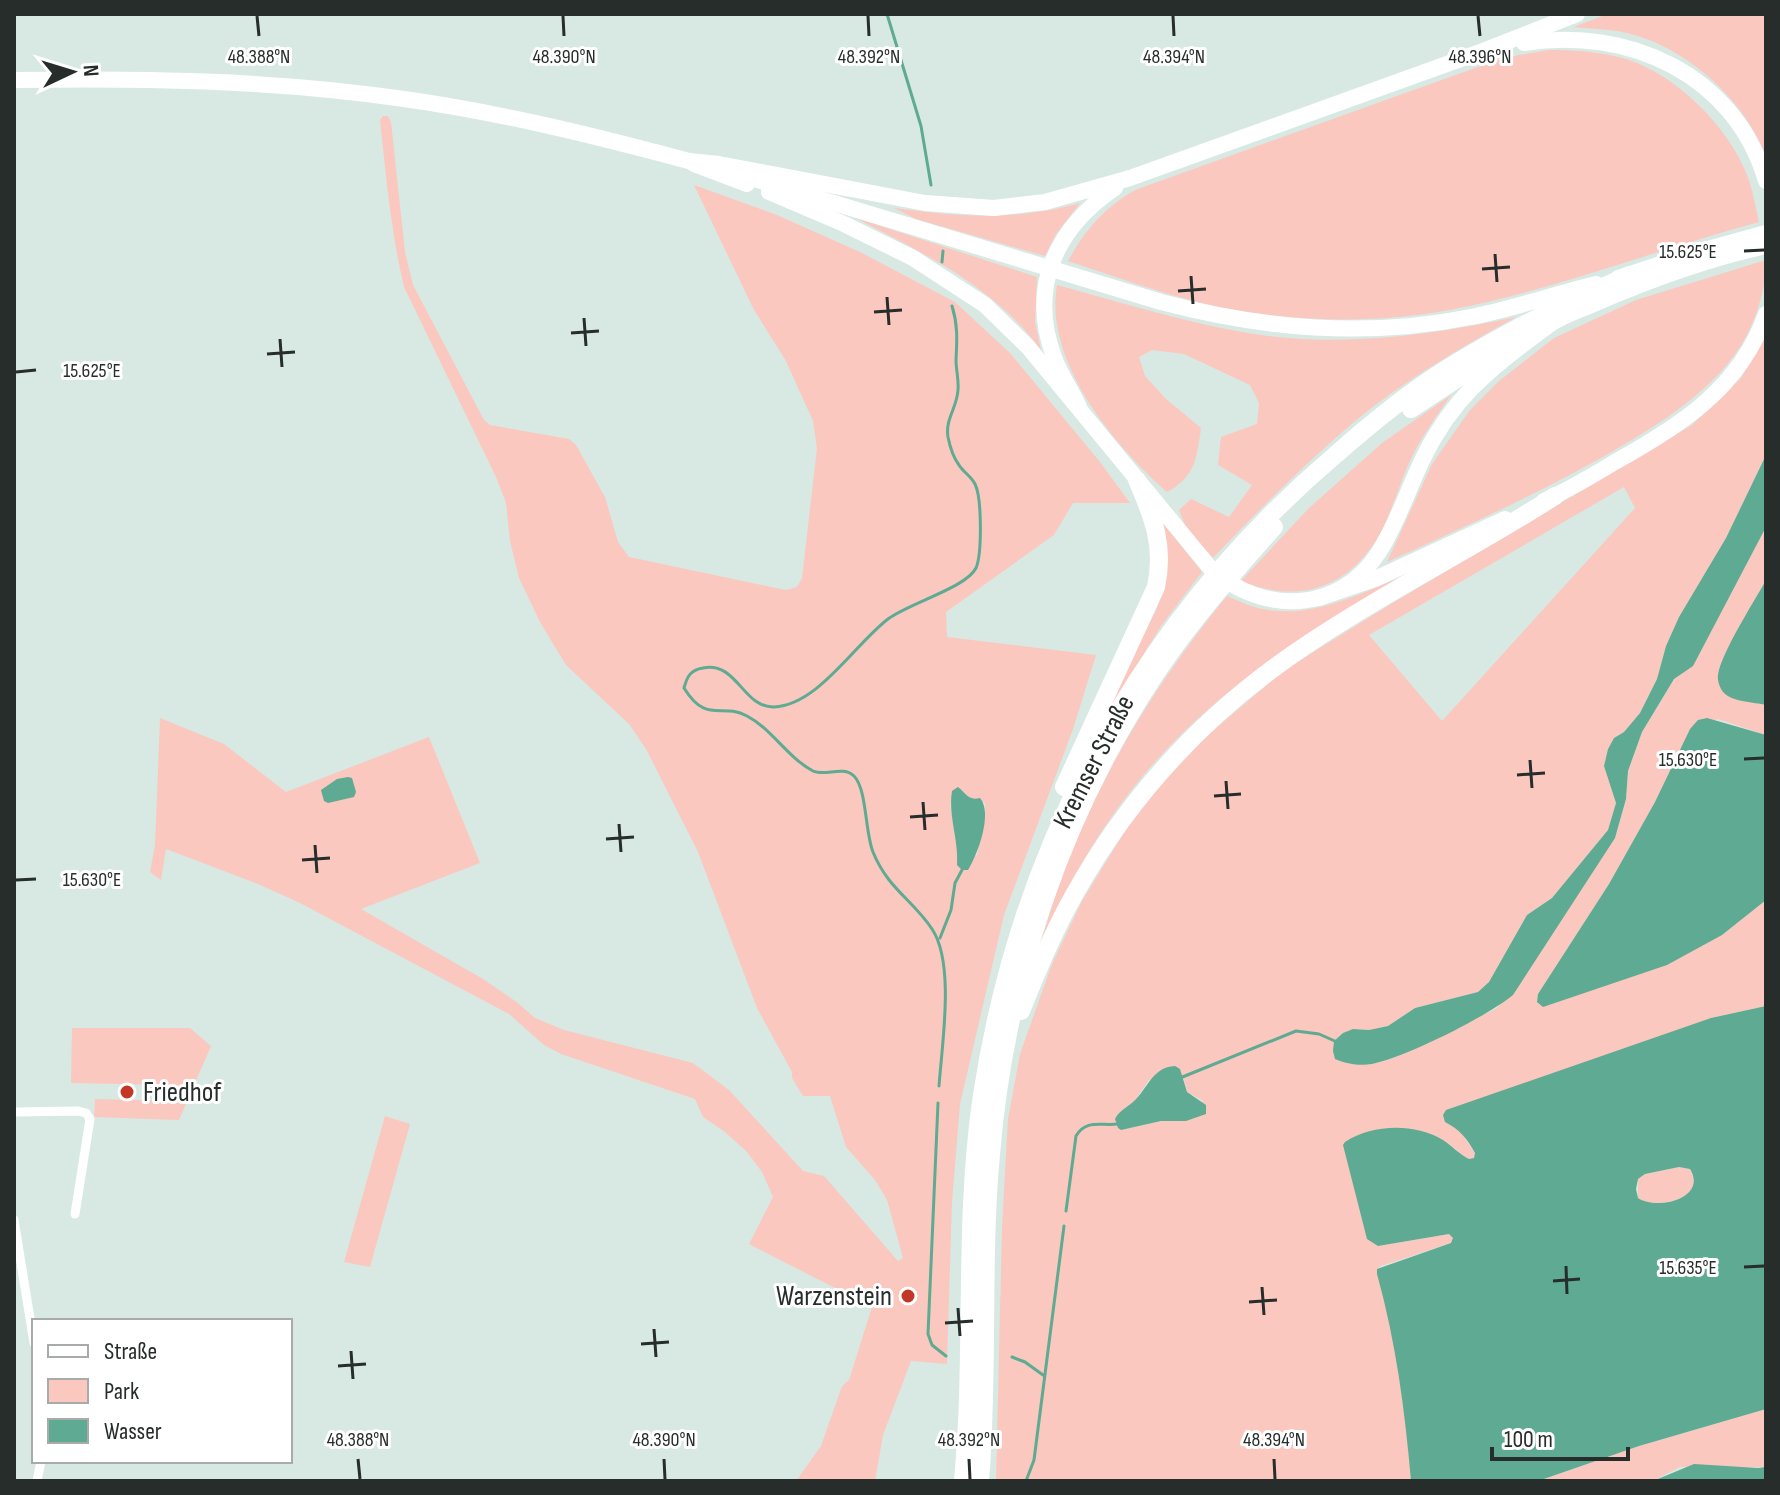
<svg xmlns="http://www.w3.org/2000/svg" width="1780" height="1495" font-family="'Sofia Sans Condensed',sans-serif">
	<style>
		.green { fill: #fac8bf; fill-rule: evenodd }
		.water { fill: #5eaa92; fill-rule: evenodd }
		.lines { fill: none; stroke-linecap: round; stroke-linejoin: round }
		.stream { stroke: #5eaa92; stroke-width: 3 }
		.minor { stroke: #fff; stroke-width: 9 }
		.primary { stroke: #fff; stroke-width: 16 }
		.trunk { stroke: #fff; stroke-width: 16 }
		.motorway { stroke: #fff; stroke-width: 18 }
		.ticks { fill: none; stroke: #262d2b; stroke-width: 3 }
		.poi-dot { fill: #c33726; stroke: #fff; stroke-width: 3 }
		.labels { text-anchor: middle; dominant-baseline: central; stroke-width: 6; stroke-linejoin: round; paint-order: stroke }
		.street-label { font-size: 28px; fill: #262d2b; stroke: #fff }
		.poi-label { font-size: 28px; fill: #262d2b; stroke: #fff; text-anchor: start }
		.ticks-label { font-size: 20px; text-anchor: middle; fill: #262d2b; stroke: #fff; stroke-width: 6; stroke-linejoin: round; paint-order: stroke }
	</style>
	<rect width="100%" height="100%" fill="#d8e9e3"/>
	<!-- green -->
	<g class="green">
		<path d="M1607,14H1766V157C1746,101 1688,49 1631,34C1612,29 1593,29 1574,27Z"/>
		<path d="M1549,50C1576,50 1604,52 1629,60C1676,76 1724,123 1744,168C1752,185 1755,204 1759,222C1655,250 1555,290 1449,310C1386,322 1318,322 1255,313C1191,305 1129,281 1068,261C1085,230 1104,208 1135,190L1503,58Z"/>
		<path d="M383,116H388L391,122L405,252L413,285L484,420L490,425L569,439L576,445L605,497L618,542L629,557L786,590L797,587L802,578L817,448L813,421L786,361L754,310L694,185L777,215L862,253L955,302L1010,353L1100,462L1130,503H1073L1054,535L946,612L947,637L1096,655L1073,729L1004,915L960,1104L952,1202L947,1364L911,1361L883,1435L875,1481H796L821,1446L842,1386L849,1380L872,1307L749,1244L773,1197L762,1172L747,1152L725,1132L703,1117L695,1099L561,1054L544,1045L509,1014L300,903L258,884L166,849L161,880L150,872L155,845L160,718L224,744L286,792L429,737L480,863L361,909L483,979L518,1003L535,1018L564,1030L693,1063L729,1090L803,1171L824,1176L898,1261L903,1258L887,1200L875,1180L846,1147L830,1096H803L792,1078V1072L757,1008L698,852L646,749L629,724L566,665L540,622L519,578L510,541L506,503L496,477L404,287C391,232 386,176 380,120ZM962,790L966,796L985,803V815L977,855L957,865L958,850L950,804Z"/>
		<path d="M1080,203L1056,234L1045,256L916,219L894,208C960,217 1016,221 1080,203Z"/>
		<path d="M856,218L1037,277L1035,322L1041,350C994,286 924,254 856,218Z"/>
		<path d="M1766,260C1766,293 1753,331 1733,357C1700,400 1654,427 1608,454C1536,495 1462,528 1387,562L1432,464L1470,410L1499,381L1554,338L1636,300Z"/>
		<path d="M1057,285C1120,302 1183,322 1248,333C1338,348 1427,336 1516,317C1462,347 1408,378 1360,417C1307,461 1260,509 1213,558L1186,528L1179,510L1191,499L1229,517L1252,485L1218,465L1221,437L1257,424L1259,403L1250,385L1184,354L1152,350L1139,357L1145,376L1165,398L1201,428C1197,458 1195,477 1167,492C1113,444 1044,361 1057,285Z"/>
		<path d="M1766,335V455L1726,538L1679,617L1666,646L1657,679L1640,713L1624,732L1614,738L1608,749L1604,766L1616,803L1608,830L1552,898L1527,915L1489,982L1478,992L1415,1008L1388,1026L1369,1030L1353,1029L1343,1033L1334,1041L1368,1065L1390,1059L1497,1008L1615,838L1626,799L1628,771L1642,732L1674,679L1693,665L1766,527V580L1736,633L1734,698L1766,705V735L1718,719L1690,729L1655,802L1609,884L1538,994L1537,1002L1722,935L1766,900V1006L1711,1018L1459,1129L1475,1153L1474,1158L1469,1159C1459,1154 1452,1145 1443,1140C1426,1131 1404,1129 1385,1128L1378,1246L1449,1234L1454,1238L1451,1243L1381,1266L1377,1269L1391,1324L1407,1431L1411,1481H996L1002,1226L1008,1119L1020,1054L1052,964L1082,901L1125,831L1147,800L1203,739L1286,669L1391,604L1692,425L1741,378ZM1624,487L1635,508L1442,721L1369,635ZM1183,1076L1187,1092L1203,1101L1186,1121H1161L1121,1130L1118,1114L1134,1102L1149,1080Z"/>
		<path d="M1451,395C1436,417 1420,439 1409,463C1400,484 1393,506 1384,526C1354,586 1302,606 1241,581L1308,509L1382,443Z"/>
		<path d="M1163,523L1202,572L1161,626L1094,735L1157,608C1167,579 1171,553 1163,523Z"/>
		<path d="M1401,577C1286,645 1185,709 1108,822C1082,859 1062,899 1042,939C1077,812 1144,697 1227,596C1239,601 1251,607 1263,609C1310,619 1358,595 1401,577Z"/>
		<path d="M72,1028H190L211,1046L179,1120L94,1117L95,1099L168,1101L169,1085L71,1083Z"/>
		<path d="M385,1116L410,1124L370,1267L344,1262Z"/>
		<path d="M1679,1167L1690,1169C1708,1198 1657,1211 1638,1198V1179L1645,1174Z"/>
		<path d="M1766,1409V1467H1680L1653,1481H1538L1639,1446Z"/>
	</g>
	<!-- water -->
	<g class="water">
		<path d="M1766,455V527L1693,666L1674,679L1642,732L1628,771L1626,799L1615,838L1513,995C1486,1017 1406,1057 1372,1064C1361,1066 1346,1064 1335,1059L1333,1051L1334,1041L1343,1033L1353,1029L1369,1030L1388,1026L1415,1008L1478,992L1489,982L1527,915L1552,898L1608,830L1616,803L1604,766L1608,749L1614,738L1624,732L1640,713L1657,679L1666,646L1679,617L1726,538Z"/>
		<path d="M1766,580V705C1754,702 1733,702 1724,693C1720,689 1717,680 1718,675C1721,653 1754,602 1766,580Z"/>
		<path d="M1707,718L1766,735V900L1722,935L1667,965L1543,1007L1537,1002L1538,994L1609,884L1655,802L1690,729L1698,720Z"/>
		<path d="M348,777L352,778L356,792L354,797L328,803L324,801L321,790L337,779Z"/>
		<path d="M958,787C966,793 968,801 980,798C993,813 978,854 968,870H962L957,865C959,840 948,816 952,791Z"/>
		<path d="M1766,1006V1409L1639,1446L1538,1481H1411C1405,1411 1396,1342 1377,1274V1269L1451,1243L1453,1238L1449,1234L1378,1246L1367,1239L1343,1145L1345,1142C1373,1124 1414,1123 1443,1140C1452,1146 1459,1154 1469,1159L1474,1158L1475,1153C1467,1138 1460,1130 1445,1122L1443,1115L1446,1110L1711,1018ZM1679,1167L1690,1169C1708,1198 1657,1211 1638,1198L1636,1189L1638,1179L1645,1174Z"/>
		<path d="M1175,1066L1180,1069L1187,1092L1206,1105V1114L1186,1121H1161L1121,1130L1118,1128L1115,1119C1119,1111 1126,1108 1133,1102C1148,1089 1152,1067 1175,1066Z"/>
		<path d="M1694,1464L1758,1468L1766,1467V1481H1653Z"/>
	</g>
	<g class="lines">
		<!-- stream -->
		<g class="stream">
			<path d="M887,14L921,126L931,185"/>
			<path d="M942,262L943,251"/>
			<path d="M940,938L951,910L955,883L962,870"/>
			<path d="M1180,1078L1296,1031L1319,1034L1337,1042"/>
			<path d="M939,1086C942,1044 955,963 932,929C913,900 888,889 873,852C865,833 867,789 854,776C843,765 825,777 813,771C787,757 772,729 747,716C721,702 707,725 684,688C687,677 690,670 703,668C737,661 743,708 774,707C818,705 854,645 888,619C909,603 966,588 976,568C982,554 982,498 975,484C971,476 963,472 959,465C953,457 950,447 948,437C945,419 957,408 958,390C959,380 956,370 956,360C957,340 958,325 952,306"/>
			<path d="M938,1103L928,1334L932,1345L946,1356"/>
			<path d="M1066,1211L1076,1136C1086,1119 1101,1126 1118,1124"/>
			<path d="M1012,1357L1025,1362L1043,1375"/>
			<path d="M1026,1481L1034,1460L1064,1226"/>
		</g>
		<!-- minor -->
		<g class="minor">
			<path d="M14,1112L78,1111L86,1113L90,1119L75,1214"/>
			<path d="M14,1220L34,1343"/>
			<path d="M37,1481L41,1461"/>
		</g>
		<!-- primary -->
		<g class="primary">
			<path d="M14,80C143,78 269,80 397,98C500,112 600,137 700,164"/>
			<path d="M694,164L747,184"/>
			<path d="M738,174L1161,302C1264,329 1366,338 1471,317C1513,309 1554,294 1596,284"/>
			<path d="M769,192L844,224L913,258L985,305L1028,347L1211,569C1263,615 1339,614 1379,552C1402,516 1412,474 1434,438C1448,414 1467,391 1488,373C1506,357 1526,342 1545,328C1558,317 1578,311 1594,304C1649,280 1707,259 1766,246"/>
			<path d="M1618,278L1697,252L1766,233"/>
		</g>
		<!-- trunk -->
		<g class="trunk">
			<path d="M1524,43C1627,26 1735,74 1766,181"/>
			<path d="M689,161L719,164L925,203L994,208L1045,202L1130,178L1483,51L1577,14"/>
			<path d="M1079,407C1072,390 1060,375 1054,357C1028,287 1056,228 1115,188"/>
			<path d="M1544,501C1568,490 1592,476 1615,462C1680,426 1740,388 1766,314"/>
			<path d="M1319,598L1375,579L1505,519"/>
		</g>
		<!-- motorway -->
		<g class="motorway">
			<path d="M1411,409L1484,361L1545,327"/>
			<path d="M1064,787L1156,587C1165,546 1153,517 1137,480"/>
			<path d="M1021,1011C1037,972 1053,932 1074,895C1132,791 1212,707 1311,642C1390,589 1476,547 1555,496"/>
			<path d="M963,1481C975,1352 963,1222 982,1095C1020,844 1141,621 1333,457C1368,426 1405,395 1445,370C1504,333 1566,302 1630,275"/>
			<path d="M980,1481C989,1372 981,1263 991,1154C1005,984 1061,816 1156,673C1191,621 1232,574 1274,527"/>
		</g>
	</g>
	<!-- ticks -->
	<path class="ticks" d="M257,16L259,36M563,16L564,36M868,16L869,36M1173,16L1174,36M1478,16L1480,36M1744,251L1764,250M1495,254L1497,282M1482,269L1510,267M1191,276L1193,304M1178,291L1206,289M887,297L889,325M874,312L902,310M584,318L586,346M571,333L599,331M280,339L282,367M267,354L295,352M16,372L36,370M1744,759L1764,758M1530,760L1532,788M1517,775L1545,773M1226,781L1228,809M1214,796L1241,794M923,802L925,830M910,817L938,815M619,824L621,852M606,839L634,837M315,845L317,873M302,860L330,858M16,880L36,879M1566,1266L1567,1294M1744,1267L1764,1266M1553,1281L1580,1279M1262,1287L1264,1315M1249,1302L1277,1300M958,1308L960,1336M945,1323L973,1321M654,1329L656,1357M641,1344L669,1342M351,1351L353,1379M338,1366L366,1364M358,1459L360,1479M664,1459L665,1479M969,1459L970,1479M1274,1459L1275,1479"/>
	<!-- markers -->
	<g class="poi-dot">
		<circle cx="127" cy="1092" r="8"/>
		<circle cx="908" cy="1296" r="8"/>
	</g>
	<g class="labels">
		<!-- street labels -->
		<g class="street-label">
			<text transform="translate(1094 762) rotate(-63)">Kremser Straße</text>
		</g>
		<!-- poi labels -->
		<g class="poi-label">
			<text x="143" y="1092">Friedhof</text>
			<text x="892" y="1296" text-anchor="end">Warzenstein</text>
		</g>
	</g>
	<g class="ticks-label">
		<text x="259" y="63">48.388°N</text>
		<text x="564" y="63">48.390°N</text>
		<text x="869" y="63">48.392°N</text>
		<text x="1174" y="63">48.394°N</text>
		<text x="1480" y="63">48.396°N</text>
		<text x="1688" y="258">15.625°E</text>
		<text x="92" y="377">15.625°E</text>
		<text x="1688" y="766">15.630°E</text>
		<text x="92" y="886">15.630°E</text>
		<text x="1688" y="1274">15.635°E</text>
		<text x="358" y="1446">48.388°N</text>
		<text x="664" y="1446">48.390°N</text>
		<text x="969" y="1446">48.392°N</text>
		<text x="1274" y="1446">48.394°N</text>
	</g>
	<!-- border -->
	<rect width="1780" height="1495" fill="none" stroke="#262d2b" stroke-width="32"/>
	<!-- legend -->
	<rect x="32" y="1319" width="260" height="144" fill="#ffffff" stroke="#a8abaa" stroke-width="2"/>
	<rect x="48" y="1345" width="40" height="12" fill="#ffffff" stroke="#a8abaa" stroke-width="2"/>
	<text x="104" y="1359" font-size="24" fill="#262d2b">Straße</text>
	<rect x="48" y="1379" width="40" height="24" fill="#fac8bf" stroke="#a8abaa" stroke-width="2"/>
	<text x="104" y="1399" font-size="24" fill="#262d2b">Park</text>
	<rect x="48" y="1419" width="40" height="24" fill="#5eaa92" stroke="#a8abaa" stroke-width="2"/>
	<text x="104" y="1439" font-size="24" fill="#262d2b">Wasser</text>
	<!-- north arrow -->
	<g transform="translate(72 72) rotate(86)" stroke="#ffffff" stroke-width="6" paint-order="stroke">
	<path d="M0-6L14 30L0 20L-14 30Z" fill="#262d2b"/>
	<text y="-12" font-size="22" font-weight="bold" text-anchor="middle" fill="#262d2b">N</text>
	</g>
	<!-- scale -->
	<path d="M1492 1447v12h136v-12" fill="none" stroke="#262d2b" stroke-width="4"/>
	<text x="1504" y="1447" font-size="24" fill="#262d2b" stroke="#ffffff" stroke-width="6" paint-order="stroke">100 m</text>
</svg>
